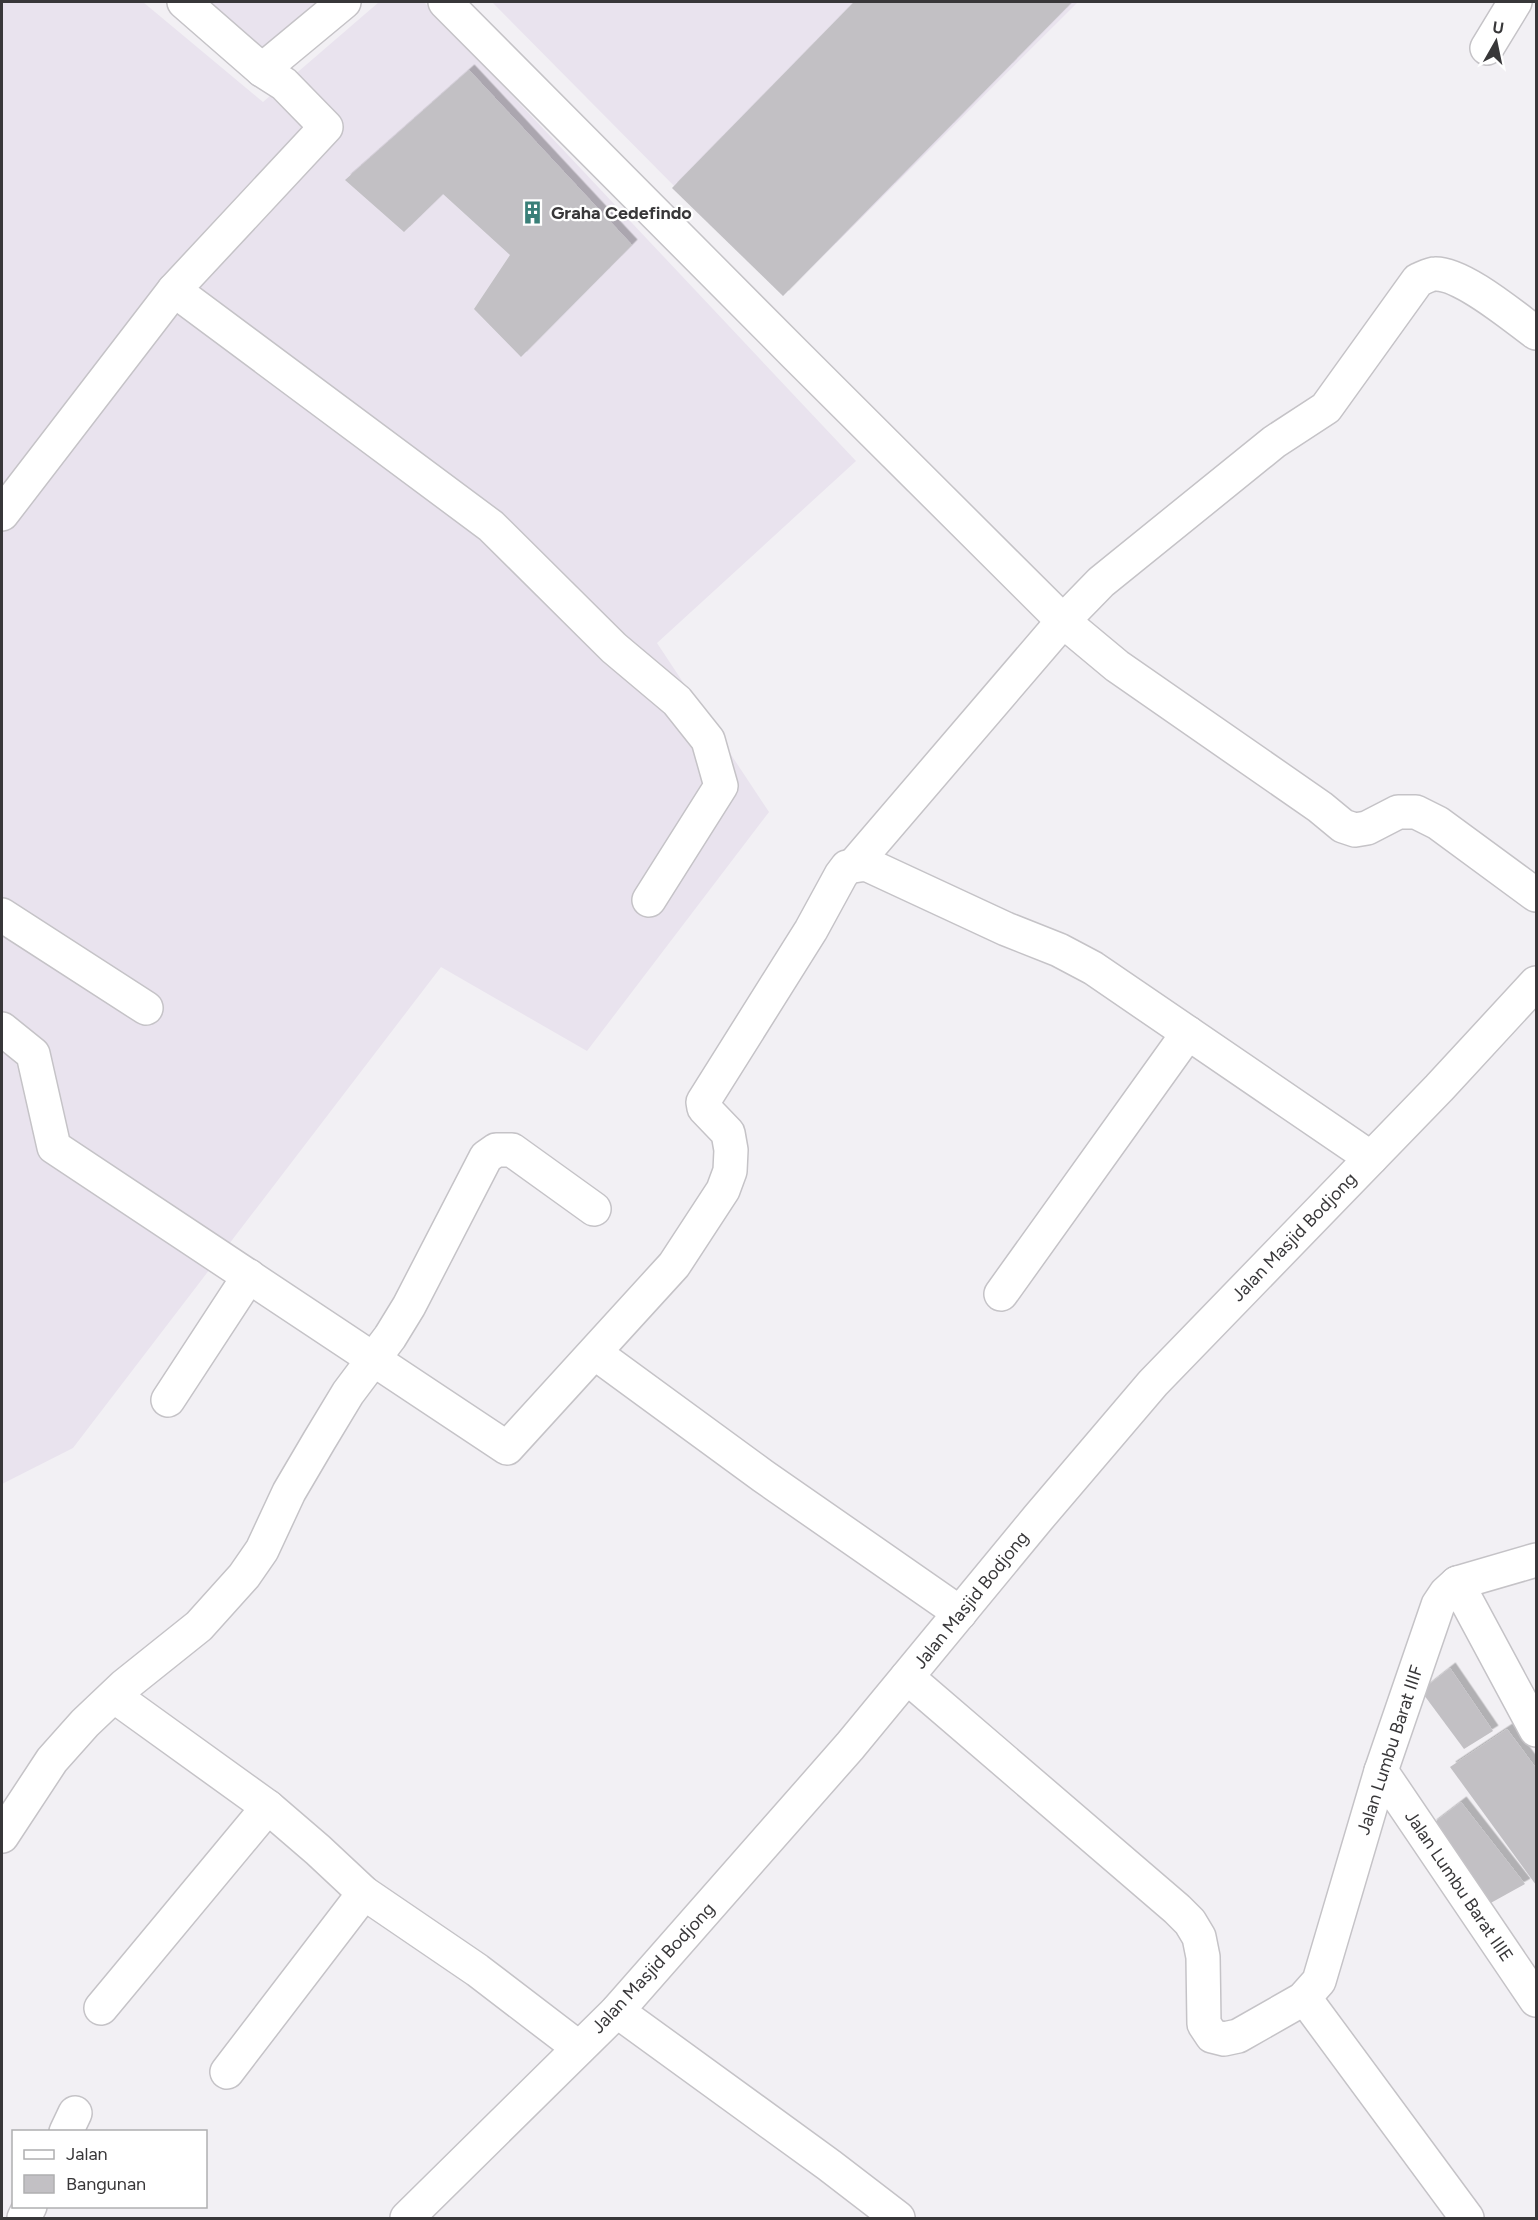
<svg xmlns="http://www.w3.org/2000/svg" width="1538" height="2220" font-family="Figtree,sans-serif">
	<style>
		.built { fill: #e9e3ee }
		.building { fill: #c2c0c4; filter: url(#shadow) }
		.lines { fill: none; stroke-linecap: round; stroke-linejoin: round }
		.minor-casing { stroke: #c5c3c7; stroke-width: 36 }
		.minor { stroke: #fff; stroke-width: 33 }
		.labels { text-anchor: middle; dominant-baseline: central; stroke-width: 4.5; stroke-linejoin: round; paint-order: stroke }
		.poi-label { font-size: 18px; font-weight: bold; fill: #383739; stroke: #fff; text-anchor: start }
		.street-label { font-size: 18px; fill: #383739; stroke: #fff }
	</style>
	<defs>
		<filter id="shadow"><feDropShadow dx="5.5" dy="-5.5" stdDeviation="0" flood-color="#0004"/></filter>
	</defs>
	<rect width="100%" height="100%" fill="#f2f0f4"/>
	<!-- built -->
	<g class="built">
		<path d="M2,2H143L263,102L379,2H424L856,461L657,643L769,812L587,1051L441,967L73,1448L2,1484Z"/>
		<path d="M210,2H328L267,51Z"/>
		<path d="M492,2H1078L783,296Z"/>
	</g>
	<!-- building -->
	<g class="building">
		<path d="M854,2H1072L783,296L672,188Z"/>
		<path d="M469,70L632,245L521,357L474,309L510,255L443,194L404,232L345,180Z"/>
		<path d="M1450,1668L1493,1731L1464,1749L1421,1691Z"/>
		<path d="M1507,1729L1536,1768V1885L1450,1767Z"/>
		<path d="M1461,1802L1525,1884L1487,1905L1431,1825Z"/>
	</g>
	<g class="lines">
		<defs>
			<g id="minor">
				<path d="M184,2L262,70L284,84L326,127L174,290L491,526L614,648L677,701L708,740L721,786L649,900"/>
				<path d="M445,2L794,353L1063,621L1117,666L1320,807L1343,826L1355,830L1367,828L1398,812H1416L1438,823L1536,895"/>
				<path d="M1487,48L1515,2"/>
				<path d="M262,70L344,2"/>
				<path d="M2,514L174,290"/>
				<path d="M854,865L1063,621L1101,582L1274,442L1326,408L1418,280C1423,278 1430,274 1435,274C1462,273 1514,317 1536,333"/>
				<path d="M2,915L146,1008"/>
				<path d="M2,1029L33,1054L54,1147L507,1448L674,1265L723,1190L730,1171L731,1150L728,1133L704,1108L703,1102L811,930L841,875L847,867L866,864L1006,929L1059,950L1093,968L1371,1158"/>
				<path d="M1001,1294L1188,1033"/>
				<path d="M595,1353L763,1476L960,1613"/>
				<path d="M168,1400L249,1276"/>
				<path d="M1457,1583L1536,1730"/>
				<path d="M907,1677L1177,1909L1190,1922L1199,1937L1203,1957L1204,2024L1212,2036L1224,2039L1238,2036L1303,1999L1319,1981L1381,1771L1438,1605L1446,1593L1457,1583L1536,1560"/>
				<path d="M114,1696L268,1807L318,1850L364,1893L477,1970L579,2048"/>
				<path d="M1381,1771L1536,2000"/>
				<path d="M2,1836L52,1760L85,1723L124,1686L199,1626L244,1576L262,1550L289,1492L319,1441L348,1393L390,1337L409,1306L486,1157L496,1150H512L594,1209"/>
				<path d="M1303,1999L1312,2008L1467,2218"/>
				<path d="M101,2008L268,1807"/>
				<path d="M617,2011L829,2165L898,2218"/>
				<path d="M227,2072L364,1893"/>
				<path d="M66,2132L75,2113"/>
				<path d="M24,2218L30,2206"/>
				<path d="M407,2218L617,2011L850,1746L1038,1518L1153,1383L1439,1088L1536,983"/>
			</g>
		</defs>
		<!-- minor casing -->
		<use href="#minor" class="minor-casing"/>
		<!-- minor -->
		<use href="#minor" class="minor"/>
	</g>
	<!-- icons -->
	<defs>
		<symbol id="building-bare" viewBox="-9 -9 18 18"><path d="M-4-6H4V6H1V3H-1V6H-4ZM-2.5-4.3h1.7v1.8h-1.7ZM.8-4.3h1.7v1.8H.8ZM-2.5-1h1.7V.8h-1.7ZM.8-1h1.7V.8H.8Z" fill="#397f78" stroke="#fff" stroke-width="2.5" paint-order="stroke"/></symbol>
	</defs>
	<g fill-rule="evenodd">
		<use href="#building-bare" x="516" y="196" width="33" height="33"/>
	</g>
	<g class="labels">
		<!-- poi labels -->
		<g class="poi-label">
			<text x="551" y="213">Graha Cedefindo</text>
		</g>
		<!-- street labels -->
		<g class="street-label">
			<text transform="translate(1294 1237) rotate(-46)">Jalan Masjid Bodjong</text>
			<text transform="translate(971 1600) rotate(-51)">Jalan Masjid Bodjong</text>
			<text transform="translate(1390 1750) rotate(-72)">Jalan Lumbu Barat IIIF</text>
			<text transform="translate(1459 1886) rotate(56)">Jalan Lumbu Barat IIIE</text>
			<text transform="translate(653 1968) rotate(-47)">Jalan Masjid Bodjong</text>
		</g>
	</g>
	<!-- border -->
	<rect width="1538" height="2220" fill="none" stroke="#383739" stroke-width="6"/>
	<!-- legend -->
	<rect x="12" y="2130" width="195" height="78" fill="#ffffff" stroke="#afafb0" stroke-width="1.5"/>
	<rect x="24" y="2150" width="30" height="9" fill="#ffffff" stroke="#afafb0" stroke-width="1.5"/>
	<text x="66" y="2160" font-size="18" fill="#383739">Jalan</text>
	<rect x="24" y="2175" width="30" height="18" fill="#c2c0c4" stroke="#afafb0" stroke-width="1.5"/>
	<text x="66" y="2190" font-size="18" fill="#383739">Bangunan</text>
	<!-- north arrow -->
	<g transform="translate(1496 42) rotate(9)" stroke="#ffffff" stroke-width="4.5" paint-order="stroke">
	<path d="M0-4.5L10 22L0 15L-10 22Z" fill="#383739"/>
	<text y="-9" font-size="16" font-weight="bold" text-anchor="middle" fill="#383739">U</text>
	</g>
</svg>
